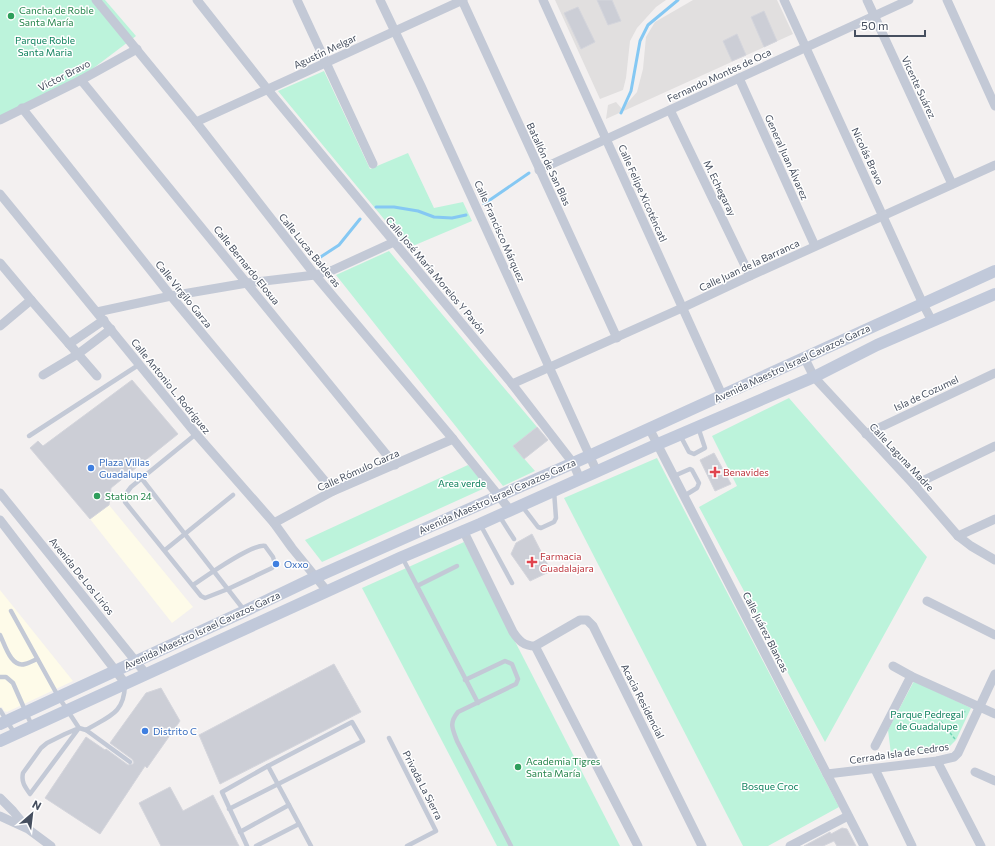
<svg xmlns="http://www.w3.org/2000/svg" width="995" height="846" font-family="Commissioner,sans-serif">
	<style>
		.commercial { fill: #fefbe9 }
		.education { fill: #e1dfdf }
		.green { fill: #bcf3db }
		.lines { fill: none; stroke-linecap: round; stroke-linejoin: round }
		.stream { stroke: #85c8f3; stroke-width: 3 }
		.building { fill: #ccced6; stroke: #d4d5dc }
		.path { stroke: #71d4b5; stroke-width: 1.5; stroke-dasharray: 3 2; stroke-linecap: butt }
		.lane { stroke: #c3c9d6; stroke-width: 4.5 }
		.street { stroke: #c3c9d6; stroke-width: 9 }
		.secondary { stroke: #c1c9da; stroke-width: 12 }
		.leisure-dot { fill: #2e9e5b; stroke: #fff; stroke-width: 1.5 }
		.shop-dot { fill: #3f7fe0; stroke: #fff; stroke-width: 1.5 }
		.health-dot { fill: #e0444e; stroke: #fff; stroke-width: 1.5 }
		.labels { text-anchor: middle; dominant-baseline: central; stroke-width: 3; stroke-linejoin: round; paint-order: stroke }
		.leisure-label { font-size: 10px; fill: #27864d; stroke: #fff; text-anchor: start }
		.park-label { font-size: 10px; fill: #10825e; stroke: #fff }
		.street-label { font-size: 10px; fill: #464f5f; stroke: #fff }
		.shop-label { font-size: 10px; fill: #366cbe; stroke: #fff; text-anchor: start }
		.health-label { font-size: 10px; fill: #be3a42; stroke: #fff; text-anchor: start }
	</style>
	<rect width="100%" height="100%" fill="#f3f0f0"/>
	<!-- commercial -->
	<g class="commercial">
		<path d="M109,505L193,607L172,623L90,519Z"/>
		<path d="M0,590L73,681L7,712L4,711L2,707L0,708Z"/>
	</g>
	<!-- education -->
	<g class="education">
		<path d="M555,0H666L656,7L637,28L630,41L626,78L623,90L600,99Z"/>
		<path d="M693,0H777L793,34L606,119L608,105L616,102L622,109L637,92L643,69L646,37L655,22Z"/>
	</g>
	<!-- green -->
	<g class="green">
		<path d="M0,0H105L136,36L79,79L0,119Z"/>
		<path d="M324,71L370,169L408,153L434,208L463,202L472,221L408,248L278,91Z"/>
		<path d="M389,251L537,427L513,446L535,471L503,486L336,275Z"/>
		<path d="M789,398L927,557L825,742L699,507L737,486L712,436Z"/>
		<path d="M657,458L839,807L768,846H743L564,498Z"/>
		<path d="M468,465L487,487L322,562L305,540Z"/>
		<path d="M464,542L620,846H497L362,588Z"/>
		<path d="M914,681L971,708L956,740L949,747L891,754L888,730Z"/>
	</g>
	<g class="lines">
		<!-- stream -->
		<g class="stream">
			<path d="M621,113L631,91L640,41L648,25L678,0"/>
			<path d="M484,204L529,173"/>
			<path d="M376,207H394L418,211L434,217L452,218L466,215"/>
			<path d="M316,260L339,245L360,219"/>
		</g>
	</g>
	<!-- building -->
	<g class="building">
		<path d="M597,0H612L621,21L608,25Z"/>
		<path d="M578,7L595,42L581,49L564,13Z"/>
		<path d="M764,11L777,41L764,47L751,17Z"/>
		<path d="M737,34L746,55L732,61L723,41Z"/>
		<path d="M132,380L178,434L111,488L109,505L90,519L30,448L38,441L43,446Z"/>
		<path d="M537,427L548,440L524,459L513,446Z"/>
		<path d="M714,453L731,484L715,491L700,460Z"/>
		<path d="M532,534L551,571L530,581L511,554L516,543Z"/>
		<path d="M334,664L361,712L220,784L199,735Z"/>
		<path d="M161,688L180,721L147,768L145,766L100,834L45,798L86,737L105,750L106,749L128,765L133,764L134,762L132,759L110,743L146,693Z"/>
		<path d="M170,787L183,811L213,795L239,846H161L139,803Z"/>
		<path d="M842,828L847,829L856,846H837L834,841L823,846H804L830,832L831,834Z"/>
	</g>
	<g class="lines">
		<!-- path -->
		<path class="path" d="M955,739L939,719L967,711"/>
		<!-- lane -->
		<g class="lane">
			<path d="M680,435L689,452L694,454L705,448L698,427"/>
			<path d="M29,436L140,364"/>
			<path d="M674,476L690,469L692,470L699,483L697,488L684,496"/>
			<path d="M142,479L244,610"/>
			<path d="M522,506L538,527L541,528L554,522L556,518L554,491"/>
			<path d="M500,517L514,539"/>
			<path d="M480,524L512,583"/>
			<path d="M165,550L233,495"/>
			<path d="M402,557L478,703"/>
			<path d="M193,585C205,577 253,543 265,546L273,557L275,564L272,568L228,589L205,598L201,596L125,502C124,496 127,492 131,487L196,434"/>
			<path d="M417,586L457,566"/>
			<path d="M11,611L58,696L79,728L30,794C25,787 21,782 23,773L41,748L47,743L65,734L79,728L86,730C109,716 124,714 125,685"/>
			<path d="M0,635C5,645 11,668 25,664C29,663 33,661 37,659"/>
			<path d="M0,677H6L13,683L32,726"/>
			<path d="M465,680L505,661L512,664L518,679L516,684L458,712C449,723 452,728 457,741L511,846"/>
			<path d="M0,710L15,734"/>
			<path d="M86,730L130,762"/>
			<path d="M389,738L436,831L407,846"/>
			<path d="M268,766L311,846"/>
			<path d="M229,809L363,741L352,722L268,766L222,792C230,810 239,828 247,846"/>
			<path d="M240,832L289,805"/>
			<path d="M256,846L299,824"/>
		</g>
		<!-- street -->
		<g class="street">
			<path d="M96,0L196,122L315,275L453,439L510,510"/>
			<path d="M197,0L268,90L512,384L573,463L580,479"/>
			<path d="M297,0L373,164"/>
			<path d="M380,0L421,86L597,472"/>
			<path d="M462,0L617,338"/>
			<path d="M543,0L722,395"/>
			<path d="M784,0L923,304L932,321"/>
			<path d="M867,0L952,184"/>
			<path d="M947,0L995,106"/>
			<path d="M739,78L815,246"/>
			<path d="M81,80L395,465"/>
			<path d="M22,108L171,296L333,491"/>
			<path d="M670,110L750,276"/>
			<path d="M0,120L81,80L137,49"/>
			<path d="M196,122L463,0"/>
			<path d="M539,170L909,0"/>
			<path d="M0,194L196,434L274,523L292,548L327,591"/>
			<path d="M0,263L31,300L97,376"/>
			<path d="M97,312L171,296L247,283L315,275L333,270L394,242"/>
			<path d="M0,326L31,300"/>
			<path d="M69,344L104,320"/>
			<path d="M804,357L814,377L914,485L958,536L971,546L995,560"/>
			<path d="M43,375L78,354L111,329"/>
			<path d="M512,384L682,308L750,276L995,165"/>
			<path d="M649,428L864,846"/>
			<path d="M866,434L995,373"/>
			<path d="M914,485L995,446"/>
			<path d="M0,493L146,674"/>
			<path d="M0,520L125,683"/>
			<path d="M274,523L333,491L453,439"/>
			<path d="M463,530L513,632C519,641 524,646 535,646L580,620H587L593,626L702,846"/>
			<path d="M958,536L995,519"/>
			<path d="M927,601L995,635"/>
			<path d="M535,646L638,846"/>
			<path d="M893,666L911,676L995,714"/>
			<path d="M875,746L911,676"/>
			<path d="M937,761L981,846"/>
			<path d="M875,769L912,846"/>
			<path d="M975,772L995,781"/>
			<path d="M827,774L937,761L954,757L958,753L995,674"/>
			<path d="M0,798L13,811L27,828"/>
			<path d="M0,816L28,829L51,846"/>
			<path d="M790,846L848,816"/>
		</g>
		<!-- secondary -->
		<g class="secondary">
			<path d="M0,724L245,611L316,577L589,456L995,271"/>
			<path d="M0,741L402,557L480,524L658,444L814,377L877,345L995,294"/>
		</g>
	</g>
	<!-- markers -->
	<g class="leisure-dot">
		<circle cx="11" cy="16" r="4"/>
		<circle cx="97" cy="496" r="4"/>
		<circle cx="518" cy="767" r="4"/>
	</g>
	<g class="shop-dot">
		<circle cx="91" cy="468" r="4"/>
		<circle cx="276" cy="564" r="4"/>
		<circle cx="145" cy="731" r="4"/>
	</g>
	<g class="health-dot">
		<path d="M713 466h4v4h4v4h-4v4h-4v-4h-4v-4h4z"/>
		<path d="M530 556h4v4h4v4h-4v4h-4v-4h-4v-4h4z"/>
	</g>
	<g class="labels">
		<!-- leisure labels -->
		<g class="leisure-label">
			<text x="19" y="10">Cancha de Roble<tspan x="19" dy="12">Santa María</tspan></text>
			<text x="105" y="496">Station 24</text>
			<text x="526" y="761">Academia Tigres<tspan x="526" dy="12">Santa María</tspan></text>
		</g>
		<!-- park labels -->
		<g class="park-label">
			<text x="45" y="40">Parque Roble<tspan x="45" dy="12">Santa Maria</tspan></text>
			<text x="462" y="483">Area verde</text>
			<text x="927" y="714">Parque Pedregal<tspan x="927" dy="12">de Guadalupe</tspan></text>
			<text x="770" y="786">Bosque Croc</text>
		</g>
		<!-- street labels -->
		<g class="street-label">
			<text transform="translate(325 51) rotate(-25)">Agustín Melgar</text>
			<text transform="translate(64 75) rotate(-27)">Víctor Bravo</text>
			<text transform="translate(719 75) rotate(-25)">Fernando Montes de Oca</text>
			<text transform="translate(919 87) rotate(65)">Vicente Suárez</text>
			<text transform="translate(868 156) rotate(65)">Nicolás Bravo</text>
			<text transform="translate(787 157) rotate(66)">General Juan Álvarez</text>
			<text transform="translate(549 164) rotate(65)">Batallón de San Blas</text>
			<text transform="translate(720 188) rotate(64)">M. Echegaray</text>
			<text transform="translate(643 193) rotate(66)">Calle Felipe Xicoténcatl</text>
			<text transform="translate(500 231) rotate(66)">Calle Francisco Márquez</text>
			<text transform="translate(310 250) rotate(51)">Calle Lucas Balderas</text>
			<text transform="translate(247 265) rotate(51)">Calle Bernardo Elosua</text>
			<text transform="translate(749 265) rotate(-25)">Calle Juan de la Barranca</text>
			<text transform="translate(436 275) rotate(50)">Calle José María Morelos Y Pavón</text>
			<text transform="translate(184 294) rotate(51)">Calle Virgilo Garza</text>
			<text transform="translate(792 363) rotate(-25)">Avenida Maestro Israel Cavazos Garza</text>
			<text transform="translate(171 386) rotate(51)">Calle Antonio L. Rodríguez</text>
			<text transform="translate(926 393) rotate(-25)">Isla de Cozumel</text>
			<text transform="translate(902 457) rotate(47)">Calle Laguna Madre</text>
			<text transform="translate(358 470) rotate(-24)">Calle Rómulo Garza</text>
			<text transform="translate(497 496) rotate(-24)">Avenida Maestro Israel Cavazos Garza</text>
			<text transform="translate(82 576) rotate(51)">Avenida De Los Lirios</text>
			<text transform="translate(202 630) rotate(-25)">Avenida Maestro Israel Cavazos Garza</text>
			<text transform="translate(766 632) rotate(63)">Calle Juárez Blancas</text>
			<text transform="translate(643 701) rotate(63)">Acacia Residencial</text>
			<text transform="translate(899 753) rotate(-8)">Cerrada Isla de Cedros</text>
			<text transform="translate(423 785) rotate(63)">Privada La Sierra</text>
		</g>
		<!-- shop labels -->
		<g class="shop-label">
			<text x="99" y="462">Plaza Villas<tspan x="99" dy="12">Guadalupe</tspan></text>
			<text x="284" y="564">Oxxo</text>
			<text x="153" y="731">Distrito C</text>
		</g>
		<!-- health labels -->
		<g class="health-label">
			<text x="723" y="472">Benavides</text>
			<text x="540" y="556">Farmacia<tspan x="540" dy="12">Guadalajara</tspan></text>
		</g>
	</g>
	<!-- north arrow -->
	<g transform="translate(32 814) rotate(28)" stroke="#ffffff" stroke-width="3" paint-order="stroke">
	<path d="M0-3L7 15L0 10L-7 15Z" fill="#464f5f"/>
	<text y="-6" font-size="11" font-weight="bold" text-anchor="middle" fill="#464f5f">N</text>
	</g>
	<!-- scale -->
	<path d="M855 30v6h70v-6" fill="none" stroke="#464f5f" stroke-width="2"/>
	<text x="861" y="30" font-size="12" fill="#464f5f" stroke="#ffffff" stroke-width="3" paint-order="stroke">50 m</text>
</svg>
